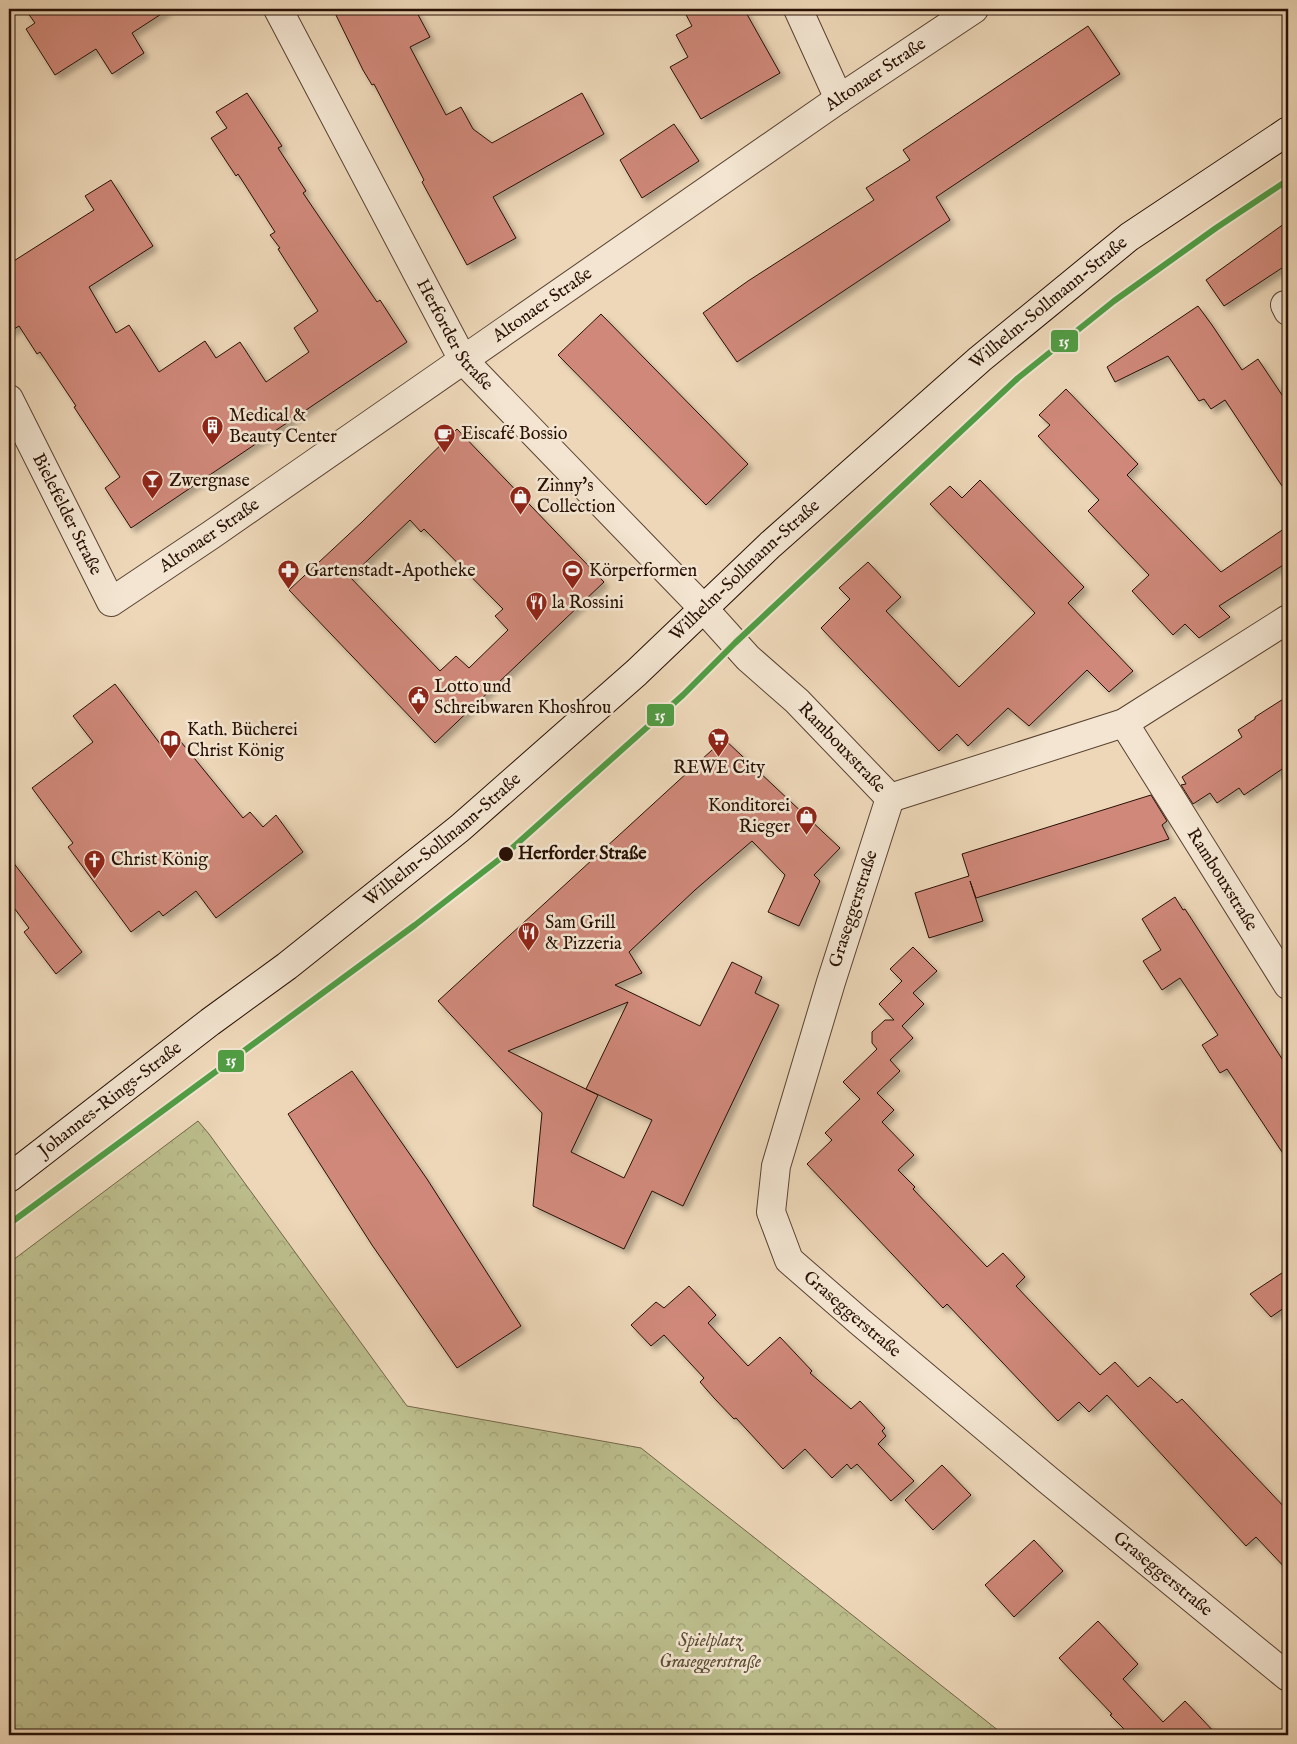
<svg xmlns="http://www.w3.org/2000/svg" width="1297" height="1744" font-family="'IM FELL English',serif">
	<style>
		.park { fill: url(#park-crowns); stroke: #726648 }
		.building { fill: #cf8879; stroke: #281004; fill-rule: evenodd; filter: url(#shadow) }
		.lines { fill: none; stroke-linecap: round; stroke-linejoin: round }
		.street-casing { stroke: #594231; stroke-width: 30 }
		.secondary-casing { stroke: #281004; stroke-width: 30 }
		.street { stroke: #f3e5d1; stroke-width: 28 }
		.secondary { stroke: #f3e5d1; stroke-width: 28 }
		.tram-1-casing { stroke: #f3e5d1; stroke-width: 10 }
		.tram-1 { stroke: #509d44; stroke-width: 6 }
		.stop-dot { fill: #281004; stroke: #f3e5d1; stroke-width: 2 }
		.labels { text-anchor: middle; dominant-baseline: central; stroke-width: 5; stroke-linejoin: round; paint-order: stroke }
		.street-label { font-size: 18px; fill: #281004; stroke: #f3e5d1 }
		.poi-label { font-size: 18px; fill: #281004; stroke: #f3e5d1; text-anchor: start }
		.stop-label { font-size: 18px; font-weight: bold; fill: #281004; stroke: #f3e5d1; text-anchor: start }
		.park-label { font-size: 18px; font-style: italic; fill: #5c4d34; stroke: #f3e5d1 }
		.line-badge { stroke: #f3e5d1; stroke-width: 2 }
		.badge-label { font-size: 14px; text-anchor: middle; font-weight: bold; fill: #fff }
	</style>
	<defs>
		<pattern id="park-crowns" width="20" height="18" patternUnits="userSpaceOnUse" patternTransform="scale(1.25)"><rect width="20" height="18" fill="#bcbd8c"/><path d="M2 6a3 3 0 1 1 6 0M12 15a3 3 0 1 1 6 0" fill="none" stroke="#a2a177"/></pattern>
		<filter id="shadow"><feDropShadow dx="4.5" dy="4.5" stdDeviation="2.5" flood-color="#0004"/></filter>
	</defs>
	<rect width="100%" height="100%" fill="#edd7b8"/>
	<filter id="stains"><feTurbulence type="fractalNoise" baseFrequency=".004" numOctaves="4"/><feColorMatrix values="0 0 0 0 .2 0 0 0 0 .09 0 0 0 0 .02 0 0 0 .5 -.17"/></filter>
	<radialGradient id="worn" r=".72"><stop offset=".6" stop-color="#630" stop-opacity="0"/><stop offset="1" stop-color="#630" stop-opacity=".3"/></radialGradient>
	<!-- park -->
	<path class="park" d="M198,1121L209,1134L407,1406L641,1448L1004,1735H9V1263Z"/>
	<!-- building -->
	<g class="building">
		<path d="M25,9H169L132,33L144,53L112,74L96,49L55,75L26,29L35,23Z"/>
		<path d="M333,9H415L430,37L410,47L446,115L461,107L473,129L492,143L582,93L604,134L493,197L516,238L467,265L422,182L424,180L374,84L372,85L363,70Z"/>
		<path d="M683,9H744L780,73L701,119L670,67L688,57L676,35L692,26Z"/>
		<path d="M1088,26L1120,74L936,197L950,220L737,362L703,313L748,281L874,200L866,188L910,160L903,150Z"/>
		<path d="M247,93L282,146L278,148L306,191L303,193L377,302L380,300L407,342L131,528L105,488L120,477L74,407L76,406L40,352L37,354L19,326L9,332V264L94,210L85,196L111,180L153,246L89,287L116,333L129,325L159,372L205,341L216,358L240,342L266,382L309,352L294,328L318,311L278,249L280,248L270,235L275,232L238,174L236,176L211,138L227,128L216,112Z"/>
		<path d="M674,124L699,161L642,198L620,160Z"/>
		<path d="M1288,221V264L1224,306L1206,280Z"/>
		<path d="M1198,306L1212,325L1242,370L1258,359L1288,404V495L1225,400L1211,409L1204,399L1199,401L1168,356L1115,382L1107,367Z"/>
		<path d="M601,314L748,464L706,505L558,355Z"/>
		<path d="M1066,389L1138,464L1127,475L1221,572L1288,526V562L1219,606L1230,617L1199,638L1185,624L1173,635L1132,591L1149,575L1088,511L1099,500L1038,436L1050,425L1039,415Z"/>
		<path d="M457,429L604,582L435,743L289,590L362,522ZM410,520L421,532L424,529L503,609L495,616L508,630L469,668L456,656L440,671L350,577Z"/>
		<path d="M980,480L1084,587L1068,603L1133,671L1109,692L1087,670L1029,726L1008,708L968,746L957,734L939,751L821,628L850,599L839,588L868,562L901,597L886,611L959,687L1035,613L930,504L950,486L962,498Z"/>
		<path d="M115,684L164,749L177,737L243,818L250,812L263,827L276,815L303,852L216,918L196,891L163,916L159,911L131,932L68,847L73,843L32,788L93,742L73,716Z"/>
		<path d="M1288,696V765L1244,795L1239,788L1217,803L1210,793L1193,804L1181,785L1186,784L1182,777L1242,737L1238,730L1255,719V717Z"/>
		<path d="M724,739L840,848L814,875L820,881L799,926L768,912L785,875L752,841L695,890L629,952L642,973L615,985L700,1026L732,962L762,977L755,993L779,1005L683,1206L652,1191L624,1249L533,1206L542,1113L438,1001ZM628,1002L586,1089L652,1120L624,1178L571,1152L598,1095L508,1051Z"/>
		<path d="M1151,795L1167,821L1162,825L1169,839L976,898L970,881L983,921L929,938L915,893L969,876L962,854Z"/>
		<path d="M9,857L82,952L56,974L24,932L29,928L9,901Z"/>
		<path d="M1175,897L1183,910L1185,909L1288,1068V1161L1227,1069L1220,1073L1202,1045L1218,1035L1180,978L1162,990L1143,961L1161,950L1142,919Z"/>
		<path d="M913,947L937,971L913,993L924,1004L902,1026L913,1038L890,1060L900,1071L877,1093L894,1110L882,1122L914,1155L898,1170L915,1187L913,1189L987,1267L1003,1253L1025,1277L1016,1286L1100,1375L1115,1362L1138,1387L1150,1377L1177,1403L1182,1399L1288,1511V1571L1256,1537L1246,1546L1107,1395L1089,1412L1079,1402L1058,1421L947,1304L943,1308L807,1164L832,1140L825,1133L860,1099L843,1082L877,1049L872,1043V1032L885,1020H894L879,1004L902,981L890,969Z"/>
		<path d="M352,1071L427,1179L521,1326L457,1368L372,1245L288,1114Z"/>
		<path d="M1288,1269V1305L1271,1317L1250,1294Z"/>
		<path d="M689,1286L716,1315L708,1323L748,1366L780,1337L812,1371L810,1373L851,1409L860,1401L885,1428L882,1431L886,1436L878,1444L914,1481L891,1501L857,1464L851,1469L847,1464L832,1478L805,1449L783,1469L736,1418L734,1419L714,1398L700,1382L704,1378L664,1335L651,1346L631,1325L656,1302L664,1308Z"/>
		<path d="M942,1465L971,1495L933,1530L905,1500Z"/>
		<path d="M1034,1540L1063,1571L1014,1617L985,1585Z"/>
		<path d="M1098,1621L1138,1664L1123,1679L1163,1722L1185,1701L1217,1735H1130L1110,1715L1112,1714L1059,1658Z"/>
	</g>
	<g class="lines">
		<defs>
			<g id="street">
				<path id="s1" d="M278,9L463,360L704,609L748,658L797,701L890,798L1124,723L1288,619"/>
				<path d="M798,9L839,99"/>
				<path d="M1285,305L1288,311"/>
				<path id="s2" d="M9,399L111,602L211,535L839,99L974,9"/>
				<path id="s3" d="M1124,723L1288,985"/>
				<path id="s4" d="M890,798L831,982L776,1166L771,1212L789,1260L859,1321L1048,1480L1288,1677"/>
			</g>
			<g id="secondary">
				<path id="s5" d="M9,1178L210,1022L287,966L460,828L636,673L770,545L980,359L1129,237L1288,131"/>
			</g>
		</defs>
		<!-- street casing -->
		<use href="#street" class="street-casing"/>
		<!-- secondary casing -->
		<use href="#secondary" class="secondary-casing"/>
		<!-- street -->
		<use href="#street" class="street"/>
		<!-- secondary -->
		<use href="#secondary" class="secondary"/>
		<defs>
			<path id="tram-1" d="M9,1224L415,925L501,858L683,695L735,643L1018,378L1114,301L1216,228L1288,180"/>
		</defs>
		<!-- tram-1 casing -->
		<use href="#tram-1" class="tram-1-casing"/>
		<!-- tram-1 -->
		<use href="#tram-1" class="tram-1"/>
	</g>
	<!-- icons -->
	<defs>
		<symbol id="building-pin" viewBox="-11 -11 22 30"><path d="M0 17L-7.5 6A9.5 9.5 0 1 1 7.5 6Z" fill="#8f2418" stroke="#f3e5d1"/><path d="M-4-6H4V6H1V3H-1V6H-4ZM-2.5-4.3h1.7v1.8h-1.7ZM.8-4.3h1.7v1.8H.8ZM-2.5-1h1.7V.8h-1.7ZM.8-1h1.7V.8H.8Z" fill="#fff"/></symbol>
		<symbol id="cafe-pin" viewBox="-11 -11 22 30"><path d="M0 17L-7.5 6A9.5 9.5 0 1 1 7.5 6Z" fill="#8f2418" stroke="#f3e5d1"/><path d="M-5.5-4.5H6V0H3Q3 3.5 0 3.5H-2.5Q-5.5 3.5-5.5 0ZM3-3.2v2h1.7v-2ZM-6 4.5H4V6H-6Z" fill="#fff"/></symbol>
		<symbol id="bar-pin" viewBox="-11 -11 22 30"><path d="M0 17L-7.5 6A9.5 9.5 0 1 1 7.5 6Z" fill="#8f2418" stroke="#f3e5d1"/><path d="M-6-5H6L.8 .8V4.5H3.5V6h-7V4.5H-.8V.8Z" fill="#fff"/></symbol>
		<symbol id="shop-pin" viewBox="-11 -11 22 30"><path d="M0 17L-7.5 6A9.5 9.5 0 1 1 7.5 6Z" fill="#8f2418" stroke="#f3e5d1"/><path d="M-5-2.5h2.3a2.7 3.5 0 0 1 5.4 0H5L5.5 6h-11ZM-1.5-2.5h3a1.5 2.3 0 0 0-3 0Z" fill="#fff"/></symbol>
		<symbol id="pharmacy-pin" viewBox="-11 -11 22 30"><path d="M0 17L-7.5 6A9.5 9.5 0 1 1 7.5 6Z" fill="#8f2418" stroke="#f3e5d1"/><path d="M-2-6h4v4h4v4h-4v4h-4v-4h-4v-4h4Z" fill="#fff"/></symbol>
		<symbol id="stadium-pin" viewBox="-11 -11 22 30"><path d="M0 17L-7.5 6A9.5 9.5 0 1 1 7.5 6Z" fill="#8f2418" stroke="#f3e5d1"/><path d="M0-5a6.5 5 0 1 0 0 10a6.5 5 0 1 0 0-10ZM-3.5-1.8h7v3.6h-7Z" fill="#fff"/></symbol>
		<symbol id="restaurant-pin" viewBox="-11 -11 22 30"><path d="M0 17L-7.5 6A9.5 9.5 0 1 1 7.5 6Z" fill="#8f2418" stroke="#f3e5d1"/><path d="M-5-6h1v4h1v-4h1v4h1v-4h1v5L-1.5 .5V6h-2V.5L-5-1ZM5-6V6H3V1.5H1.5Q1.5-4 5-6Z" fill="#fff"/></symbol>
		<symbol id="civic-pin" viewBox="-11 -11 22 30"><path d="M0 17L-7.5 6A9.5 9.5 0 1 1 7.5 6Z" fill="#8f2418" stroke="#f3e5d1"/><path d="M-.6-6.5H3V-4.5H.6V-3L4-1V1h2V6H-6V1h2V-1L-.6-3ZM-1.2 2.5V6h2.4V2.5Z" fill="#fff"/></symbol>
		<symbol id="supermarket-pin" viewBox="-11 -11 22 30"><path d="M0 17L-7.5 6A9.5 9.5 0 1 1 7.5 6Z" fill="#8f2418" stroke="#f3e5d1"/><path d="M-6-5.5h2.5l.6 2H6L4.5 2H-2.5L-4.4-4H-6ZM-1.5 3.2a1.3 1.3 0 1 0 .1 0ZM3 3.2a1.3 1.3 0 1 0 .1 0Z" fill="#fff"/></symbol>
		<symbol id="library-pin" viewBox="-11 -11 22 30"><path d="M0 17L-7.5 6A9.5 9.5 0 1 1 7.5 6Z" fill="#8f2418" stroke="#f3e5d1"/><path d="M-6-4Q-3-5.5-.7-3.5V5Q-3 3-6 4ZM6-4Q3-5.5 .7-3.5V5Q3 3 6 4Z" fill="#fff"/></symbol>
		<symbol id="church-pin" viewBox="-11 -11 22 30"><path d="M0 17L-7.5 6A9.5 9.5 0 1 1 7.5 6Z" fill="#8f2418" stroke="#f3e5d1"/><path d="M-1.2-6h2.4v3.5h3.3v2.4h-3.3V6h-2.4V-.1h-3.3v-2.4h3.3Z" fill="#fff"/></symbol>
	</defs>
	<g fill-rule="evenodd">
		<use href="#building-pin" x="200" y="414" width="25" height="34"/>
		<use href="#cafe-pin" x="432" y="422" width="25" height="34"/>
		<use href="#bar-pin" x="140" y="468" width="25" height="34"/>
		<use href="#shop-pin" x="508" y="484" width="25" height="34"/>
		<use href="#pharmacy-pin" x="276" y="558" width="25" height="34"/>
		<use href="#stadium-pin" x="560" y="558" width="25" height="34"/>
		<use href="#restaurant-pin" x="524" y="590" width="25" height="34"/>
		<use href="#civic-pin" x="406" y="684" width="25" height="34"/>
		<use href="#supermarket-pin" x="706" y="726" width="25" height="34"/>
		<use href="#library-pin" x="158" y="728" width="25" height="34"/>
		<use href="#shop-pin" x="794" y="804" width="25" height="34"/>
		<use href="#church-pin" x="82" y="848" width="25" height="34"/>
		<use href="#restaurant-pin" x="516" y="920" width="25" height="34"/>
	</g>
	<!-- markers -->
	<circle class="stop-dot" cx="506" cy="854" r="8"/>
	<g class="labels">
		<!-- street labels -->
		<g class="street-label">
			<text stroke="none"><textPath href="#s2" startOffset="1156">Altonaer Straße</textPath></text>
			<text stroke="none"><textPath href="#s2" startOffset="751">Altonaer Straße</textPath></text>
			<text stroke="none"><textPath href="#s5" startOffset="1360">Wilhelm-Sollmann-Straße</textPath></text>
			<text stroke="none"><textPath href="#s1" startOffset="371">Herforder Straße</textPath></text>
			<text stroke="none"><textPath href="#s2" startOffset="129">Bielefelder Straße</textPath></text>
			<text stroke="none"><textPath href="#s2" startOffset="346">Altonaer Straße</textPath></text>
			<text stroke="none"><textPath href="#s5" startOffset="955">Wilhelm-Sollmann-Straße</textPath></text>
			<text stroke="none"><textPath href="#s1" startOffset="939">Rambouxstraße</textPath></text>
			<text stroke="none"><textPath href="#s5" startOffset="550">Wilhelm-Sollmann-Straße</textPath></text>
			<text stroke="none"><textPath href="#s3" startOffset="185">Rambouxstraße</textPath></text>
			<text transform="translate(854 909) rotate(-72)">Graseggerstraße</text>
			<text stroke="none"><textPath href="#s5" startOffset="128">Johannes-Rings-Straße</textPath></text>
			<text stroke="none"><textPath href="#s4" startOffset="566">Graseggerstraße</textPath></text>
			<text stroke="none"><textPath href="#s4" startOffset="971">Graseggerstraße</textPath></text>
		</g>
		<!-- poi labels -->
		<g class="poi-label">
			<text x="229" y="416">Medical &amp;<tspan x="229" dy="21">Beauty Center</tspan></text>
			<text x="461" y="434">Eiscafé Bossio</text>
			<text x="169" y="481">Zwergnase</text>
			<text x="537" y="486">Zinny's<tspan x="537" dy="21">Collection</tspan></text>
			<text x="305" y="571">Gartenstadt-Apotheke</text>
			<text x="589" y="571">Körperformen</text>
			<text x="552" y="603">la Rossini</text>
			<text x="434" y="687">Lotto und<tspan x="434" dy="21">Schreibwaren Khoshrou</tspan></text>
			<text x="187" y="730">Kath. Bücherei<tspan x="187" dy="21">Christ König</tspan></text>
			<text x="719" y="768" text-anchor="middle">REWE City</text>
			<text x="790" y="806" text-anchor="end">Konditorei<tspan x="790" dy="21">Rieger</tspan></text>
			<text x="111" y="860">Christ König</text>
			<text x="545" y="923">Sam Grill<tspan x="545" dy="21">&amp; Pizzeria</tspan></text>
		</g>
		<!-- stop labels -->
		<g class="stop-label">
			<text x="518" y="854">Herforder Straße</text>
		</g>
		<!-- park labels -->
		<g class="park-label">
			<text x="710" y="1641">Spielplatz<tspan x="710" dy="21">Graseggerstraße</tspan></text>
		</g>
	</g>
	<g class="line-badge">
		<rect x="1050" y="329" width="29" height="24" rx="5" fill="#509d44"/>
		<rect x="646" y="703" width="29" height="24" rx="5" fill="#509d44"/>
		<rect x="217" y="1049" width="28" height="24" rx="5" fill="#509d44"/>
	</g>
	<g class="badge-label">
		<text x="1064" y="346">15</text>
		<text x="660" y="720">15</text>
		<text x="231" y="1065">15</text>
	</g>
	<!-- margin -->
	<rect width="1297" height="1744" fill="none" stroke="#edd7b8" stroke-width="30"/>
	<rect x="10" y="10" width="1277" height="1724" fill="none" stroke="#281004" stroke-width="2.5"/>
	<rect x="15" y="15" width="1267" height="1714" fill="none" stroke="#281004"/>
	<rect width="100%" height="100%" filter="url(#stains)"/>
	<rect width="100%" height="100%" fill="url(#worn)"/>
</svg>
